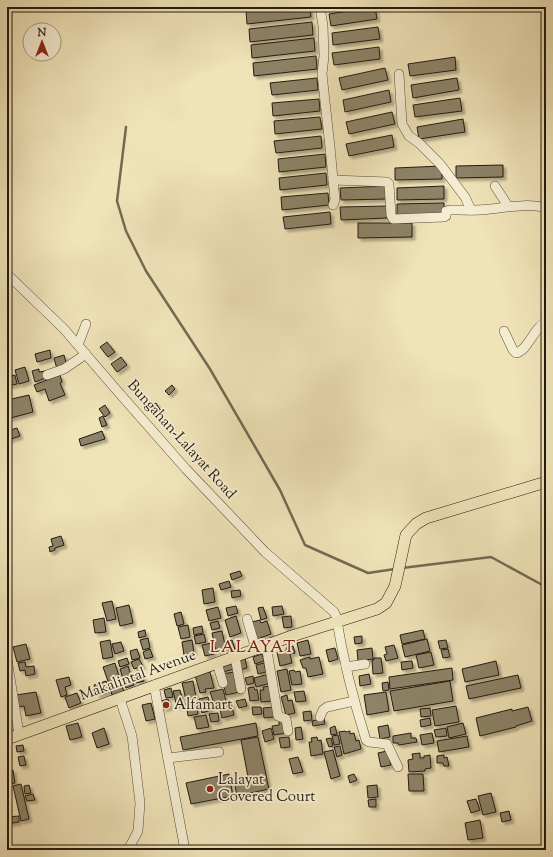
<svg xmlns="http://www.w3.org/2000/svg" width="553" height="857" font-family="'Sorts Mill Goudy',serif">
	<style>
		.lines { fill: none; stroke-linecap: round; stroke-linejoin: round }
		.stream { stroke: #746a53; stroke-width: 2.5 }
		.building { fill: #8d8368; stroke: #221a11; filter: url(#shadow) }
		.minor-casing { stroke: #564c3b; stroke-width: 10 }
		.major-casing { stroke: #221a11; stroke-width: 12 }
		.minor { stroke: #f5edd1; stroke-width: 9 }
		.major { stroke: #f0e3b8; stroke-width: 11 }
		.poi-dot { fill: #8f2418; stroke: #f5edd1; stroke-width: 1.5 }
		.labels { text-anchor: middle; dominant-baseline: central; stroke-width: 3.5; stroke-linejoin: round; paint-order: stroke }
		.street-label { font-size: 15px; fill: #221a11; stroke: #f5edd1 }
		.poi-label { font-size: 15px; fill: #221a11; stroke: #f5edd1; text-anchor: start }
		.quarter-label { font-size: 17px; letter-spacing: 1px; fill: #7a1f14; stroke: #f5edd1 }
	</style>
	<defs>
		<filter id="shadow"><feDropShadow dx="3" dy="3" stdDeviation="1" flood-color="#0004"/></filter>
	</defs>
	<rect width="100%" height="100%" fill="#f0e3b8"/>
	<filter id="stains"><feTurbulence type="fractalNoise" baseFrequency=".005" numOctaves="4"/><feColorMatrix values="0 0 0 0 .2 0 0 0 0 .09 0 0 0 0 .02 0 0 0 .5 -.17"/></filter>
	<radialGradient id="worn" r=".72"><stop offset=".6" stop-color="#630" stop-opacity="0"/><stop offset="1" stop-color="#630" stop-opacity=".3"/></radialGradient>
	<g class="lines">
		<!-- stream -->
		<g class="stream">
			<path d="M126,127L117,201L126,231L146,271L210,369L280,490L305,545L368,573L395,569"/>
			<path d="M402,568L491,557L546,587"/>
		</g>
	</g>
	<!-- building -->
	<g class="building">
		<path d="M284,7H310L311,17L247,24L246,11Z"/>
		<path d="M375,7L377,19L331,26L329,14Z"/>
		<path d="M312,22L313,35L250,42L249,29Z"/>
		<path d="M378,27L380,39L333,45L332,33Z"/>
		<path d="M314,38L315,51L252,58L251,45Z"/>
		<path d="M379,47L380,59L334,65L332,53Z"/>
		<path d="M316,56L317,69L254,76L253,63Z"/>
		<path d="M455,57L456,70L410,76L408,64Z"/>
		<path d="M385,68L388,80L342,90L339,78Z"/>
		<path d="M317,78L318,90L272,95L270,83Z"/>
		<path d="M457,78L459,90L413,98L411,85Z"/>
		<path d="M389,90L391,102L345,112L343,100Z"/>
		<path d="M460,98L462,111L415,117L413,105Z"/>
		<path d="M319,99L320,111L273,116L272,103Z"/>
		<path d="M392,112L395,124L349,134L346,122Z"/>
		<path d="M320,117L322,129L275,134L274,121Z"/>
		<path d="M463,119L465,132L419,139L417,127Z"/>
		<path d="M392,135L394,147L349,156L346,144Z"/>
		<path d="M321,136L322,148L276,153L274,141Z"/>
		<path d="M325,154L326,167L279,172L278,159Z"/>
		<path d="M503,165V177L456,178V166Z"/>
		<path d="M442,166V179L395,180V168Z"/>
		<path d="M326,173L327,185L280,190L279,178Z"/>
		<path d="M387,186V199L341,200L340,188Z"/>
		<path d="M444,186V199L397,200V188Z"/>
		<path d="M328,193L329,205L282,210L281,197Z"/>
		<path d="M444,203V215L397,216V204Z"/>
		<path d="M387,206V218L341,220L340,207Z"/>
		<path d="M330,212L331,224L285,229L283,217Z"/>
		<path d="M358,223H412V237L358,238Z"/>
		<path d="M107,342L115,352L108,357L100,347Z"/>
		<path d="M50,350L51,358L37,362L35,354Z"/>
		<path d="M64,355L67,366L57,369L54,358Z"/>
		<path d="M121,357L127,365L117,372L111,364Z"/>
		<path d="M25,367L29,381L19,384L15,370Z"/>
		<path d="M39,369V372L45,371L46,378L35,382L32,371Z"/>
		<path d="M15,375L17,384L7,386V377Z"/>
		<path d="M60,375L62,382L60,383L65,395L49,401L45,389L37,392L34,385Z"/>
		<path d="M172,385L175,389L169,395L165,391Z"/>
		<path d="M29,395L33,412L7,419V400Z"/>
		<path d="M156,403L161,411L156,415L150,407Z"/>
		<path d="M105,405L110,413L105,417L99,409Z"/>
		<path d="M103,416L107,425L102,427L99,418Z"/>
		<path d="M17,428L20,436L8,440L7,431Z"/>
		<path d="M102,431L105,439L81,446L79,439Z"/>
		<path d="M61,536L64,545L55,548V550L50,552L49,547L53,546L51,539Z"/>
		<path d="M240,571L242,576L232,580L230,574Z"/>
		<path d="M229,581L231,587L221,590L219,584Z"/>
		<path d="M213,588L215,602L204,604L202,590Z"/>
		<path d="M240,590L241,596L232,598L231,591Z"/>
		<path d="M112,601L116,619L107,621L102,603Z"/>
		<path d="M129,605L133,623L120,626L116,608Z"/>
		<path d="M236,606L238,613L228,616L226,608Z"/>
		<path d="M282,606L284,614L273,616L272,607Z"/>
		<path d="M218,607L221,618L209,621L206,610Z"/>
		<path d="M263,607L267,618L261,620L258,608Z"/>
		<path d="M181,612L184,624L177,626L174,614Z"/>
		<path d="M236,616L241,633L230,637L225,620Z"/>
		<path d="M291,616L292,627L284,628L282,617Z"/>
		<path d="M104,618L106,632L95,633L93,620Z"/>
		<path d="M260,620L261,623L267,621L271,634L257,639L252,622Z"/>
		<path d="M218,621L220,628L212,630L210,623Z"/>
		<path d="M188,625L190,637L181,639L178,627Z"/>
		<path d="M202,626L203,633L194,635L193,628Z"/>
		<path d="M145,630L146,636L139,638L138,632Z"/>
		<path d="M423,630L425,639L402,644L400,635Z"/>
		<path d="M222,631L226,650L216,652L212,633Z"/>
		<path d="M204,634L206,642L196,644L194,636Z"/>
		<path d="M362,636V643L355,644L354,637Z"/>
		<path d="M148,638L150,648L143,650L140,640Z"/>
		<path d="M427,639L430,651L405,657L402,645Z"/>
		<path d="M110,640L113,657L103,659L100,642Z"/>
		<path d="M192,640L194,653L184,655L182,642Z"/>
		<path d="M232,640L235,649L229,651L226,642Z"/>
		<path d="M308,640L311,654L300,656L297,643Z"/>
		<path d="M446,640L448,648L440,649L438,641Z"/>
		<path d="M121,642L124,651L115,654L112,644Z"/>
		<path d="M212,643L214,654L205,656L202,645Z"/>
		<path d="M26,644L30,659L17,662L13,647Z"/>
		<path d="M394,645L398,658L386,661L384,655L387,654L385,647Z"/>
		<path d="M293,646L295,653L290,654L292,663L280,666L277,652L287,650L286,648Z"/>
		<path d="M335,648L338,659L329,662L326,650Z"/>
		<path d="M372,648L373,659L358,661L357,650Z"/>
		<path d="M137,649L140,658L132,660L130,651Z"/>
		<path d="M150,649L153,657L145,659L143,652Z"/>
		<path d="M448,649L450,657L443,658L441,650Z"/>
		<path d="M431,652L434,665L419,668L416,655Z"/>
		<path d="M262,654L264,661L255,664L253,657Z"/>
		<path d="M310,657V659L319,657L323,674L308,677L306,668H303L300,660Z"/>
		<path d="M127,658L129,664L120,667L118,661Z"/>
		<path d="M245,658L247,668L239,670L236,660Z"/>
		<path d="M374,658H381L383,673L373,674L372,660H374Z"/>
		<path d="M139,659L143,666L134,669L131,662Z"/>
		<path d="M412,661L413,668L402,670L401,662Z"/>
		<path d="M496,661L499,675L465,682L462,669Z"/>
		<path d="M25,662L26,667L34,666L35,674L26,676L25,670L20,671L18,663Z"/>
		<path d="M232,662L234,669L223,672L222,664Z"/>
		<path d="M115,663L120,680L109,684L103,667Z"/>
		<path d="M264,663L266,672L258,674L256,665Z"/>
		<path d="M128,666L134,685L126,688L120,669Z"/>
		<path d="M452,668L453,680L390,689L389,677Z"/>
		<path d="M287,669L291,690L281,692L277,671Z"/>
		<path d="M294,670L295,672L300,671L302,684L292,685L289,671Z"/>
		<path d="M210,672L214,688L205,689L206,692L200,693L195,675Z"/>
		<path d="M235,672L240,692L226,695L221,674Z"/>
		<path d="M142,674L144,681L136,683L134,676Z"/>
		<path d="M269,674L271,683L256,687L254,678Z"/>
		<path d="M369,674L371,684L360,686L359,676Z"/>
		<path d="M518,675L521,688L469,699L466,686Z"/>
		<path d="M253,676L254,683L247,685L245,678Z"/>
		<path d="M69,677L71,685L65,687L67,695L61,697L56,680Z"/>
		<path d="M106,681L109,692L97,695L94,685Z"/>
		<path d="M193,681L196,698L186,700L182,683Z"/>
		<path d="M450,681L453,701L394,711L390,691Z"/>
		<path d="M388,682L389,690L383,691L382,683Z"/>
		<path d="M121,684L124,692L112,695L110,687Z"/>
		<path d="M271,686L273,701L261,702L260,690H264L263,687Z"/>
		<path d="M254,687L255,690L257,689L259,700L250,701L248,688Z"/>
		<path d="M171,688L173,697L166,698L164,690Z"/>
		<path d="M223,689L226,701L214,704L210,692Z"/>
		<path d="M180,690L184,706L177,707L173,691Z"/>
		<path d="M304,691L306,701L296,702L294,692Z"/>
		<path d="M36,692L41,713L26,716L24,706L18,707L16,695Z"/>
		<path d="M386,692L389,711L367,715L364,695Z"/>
		<path d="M77,693L81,703L69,708L65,697Z"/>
		<path d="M287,695L288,701L292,700L295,713L286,715L281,697Z"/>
		<path d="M208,697L211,710L202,713L199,699Z"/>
		<path d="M168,699L170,707L163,709L161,701Z"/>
		<path d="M245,699L247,706L239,708L236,701Z"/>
		<path d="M196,702L198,714L188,716L186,703Z"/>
		<path d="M151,703L155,719L146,721L142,705Z"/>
		<path d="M231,703L234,715L222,718L219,706Z"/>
		<path d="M456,706L459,722L435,726L432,710Z"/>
		<path d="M252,707H261L262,714L253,715Z"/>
		<path d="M273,707L274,717L264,718L263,708Z"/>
		<path d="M528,707L532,721L516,726V727L480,736L476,718L512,709V711Z"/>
		<path d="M430,708L431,716L421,717L420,709Z"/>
		<path d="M311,711L312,720L304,721L303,712Z"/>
		<path d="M218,713L219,721L211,722L209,714Z"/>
		<path d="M206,715L209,727L197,729L194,717Z"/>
		<path d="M324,718L325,724L313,726L312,721Z"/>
		<path d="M430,718L431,725L421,727L420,720Z"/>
		<path d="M285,720L287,733L274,735L272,726L279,725V721Z"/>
		<path d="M78,723L82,737L70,740L66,726Z"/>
		<path d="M256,723L258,736L183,750L180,737Z"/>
		<path d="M463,723L466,734L449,738L447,727Z"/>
		<path d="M388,725L390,737L380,739L378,727Z"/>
		<path d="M335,726L337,734L331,735L330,728Z"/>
		<path d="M301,727L303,739L296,740L295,728Z"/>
		<path d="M104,728L109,744L97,748L92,733Z"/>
		<path d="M271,728L274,739L265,742L262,731Z"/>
		<path d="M446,728L447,736L436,737L434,730Z"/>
		<path d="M345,731L346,732L350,731V734L354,733L356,741L359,740L361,749L344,754L339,732Z"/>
		<path d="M411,733V738H416L417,742L399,745L398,743H393V736Z"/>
		<path d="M432,733L434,743L422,745L420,735Z"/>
		<path d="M338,735L340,744L334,745L332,736Z"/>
		<path d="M467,736L469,747L439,752L437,741Z"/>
		<path d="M258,737L269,789L237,796L234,780L248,777L241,740Z"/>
		<path d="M289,737L290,747L281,748L279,738Z"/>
		<path d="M317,737L318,741L321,740L323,754L311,756L309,742H312L311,738Z"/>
		<path d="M331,738L333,746L329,747L326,739Z"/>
		<path d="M23,745L24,751L17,752L16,746Z"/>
		<path d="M340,746L342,755L337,757L334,747Z"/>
		<path d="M333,750L340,776L331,779L324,752Z"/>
		<path d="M387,751L391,765L381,767L378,753Z"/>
		<path d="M420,753V758H424V756L430,755L431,768L425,769V771L409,772L408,760L413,759L412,754Z"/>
		<path d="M444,755V758L447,757L449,766H444L443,763H437V756Z"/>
		<path d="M24,756L26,765L20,766L18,757Z"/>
		<path d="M298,757L303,772L293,774L289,759Z"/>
		<path d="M13,770L15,783L7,784V771Z"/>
		<path d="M229,774L233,796L191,804L186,783Z"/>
		<path d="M354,774L357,780L350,783L348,776Z"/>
		<path d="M408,774H423L424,791H409Z"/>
		<path d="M21,784L29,819L21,821L13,786Z"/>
		<path d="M29,785L31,793L25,794L24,786Z"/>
		<path d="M377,785L378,797L368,798L367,786Z"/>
		<path d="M491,793L496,812L483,815L478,796Z"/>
		<path d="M33,794L35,800L27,801L25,796Z"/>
		<path d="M376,799V807H369L368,800Z"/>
		<path d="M476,799L480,810L471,813L467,801Z"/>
		<path d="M509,811L511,820L502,822L500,813Z"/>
		<path d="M19,816V822L7,824V817Z"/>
		<path d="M480,820L483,838L468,840L465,823Z"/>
	</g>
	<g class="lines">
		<defs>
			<g id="minor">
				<path d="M320,7L323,26L324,56L322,74L330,147L335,200L333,205"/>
				<path d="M399,74L402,124L409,136L419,143L440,164L465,197L471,210"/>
				<path d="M333,180L387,182L389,184L391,215L393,219L444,217L446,216V211L450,210C463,210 477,211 490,209C508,207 529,203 546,208"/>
				<path d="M495,186L508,206"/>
				<path d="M7,274L64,329L120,394L186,469L265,552L334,612L336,616C343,658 353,699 366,740L369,742L387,744L398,767"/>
				<path d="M504,331L513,350L516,353C528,351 534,327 546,322"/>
				<path d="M78,345L86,324"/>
				<path d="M47,375L64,369L86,354"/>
				<path d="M247,619L256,649"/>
				<path d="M266,645L278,716L286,719L288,731"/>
				<path d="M235,657L241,689"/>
				<path d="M7,659L19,734"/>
				<path d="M217,663L223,683"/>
				<path d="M346,667L365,664"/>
				<path d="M154,685L185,850"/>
				<path d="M120,699L132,736L140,803L138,831L128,850"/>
				<path d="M320,717L323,710L327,707L354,701"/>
				<path d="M168,758L219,752"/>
			</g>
			<path id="major" d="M7,739L292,636L377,609L386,603L395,586L406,535L416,524L426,518L546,482"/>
		</defs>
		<!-- minor casing -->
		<use href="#minor" class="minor-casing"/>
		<!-- major casing -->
		<use href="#major" class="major-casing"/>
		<!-- minor -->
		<use href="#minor" class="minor"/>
		<!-- major -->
		<use href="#major" class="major"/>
	</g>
	<!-- markers -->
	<g class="poi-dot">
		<circle cx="166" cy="705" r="4"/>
		<circle cx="210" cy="789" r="4"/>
	</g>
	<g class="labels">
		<!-- street labels -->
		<g class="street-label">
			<text transform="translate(181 440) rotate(48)">Bungahan-Lalayat Road</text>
			<text transform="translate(138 676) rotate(-20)">Makalintal Avenue</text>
		</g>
		<!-- poi labels -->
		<g class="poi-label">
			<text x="174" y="705">Alfamart</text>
			<text x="218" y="780">Lalayat<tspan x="218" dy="17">Covered Court</tspan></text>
		</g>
		<!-- quarter labels -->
		<g class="quarter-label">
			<text x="253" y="648">LALAYAT</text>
		</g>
	</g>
	<!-- margin -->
	<rect width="553" height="857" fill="none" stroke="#f0e3b8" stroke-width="24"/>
	<rect x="8" y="8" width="537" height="841" fill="none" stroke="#221a11" stroke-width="2"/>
	<rect x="12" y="12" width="529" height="833" fill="none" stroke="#221a11"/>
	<!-- north arrow -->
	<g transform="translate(42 42)"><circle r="19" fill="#f5edd1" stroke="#a19984"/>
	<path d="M0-3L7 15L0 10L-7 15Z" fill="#8f2418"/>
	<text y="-6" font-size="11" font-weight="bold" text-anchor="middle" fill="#221a11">N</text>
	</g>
	<rect width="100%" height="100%" filter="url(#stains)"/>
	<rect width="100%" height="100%" fill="url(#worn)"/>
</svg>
